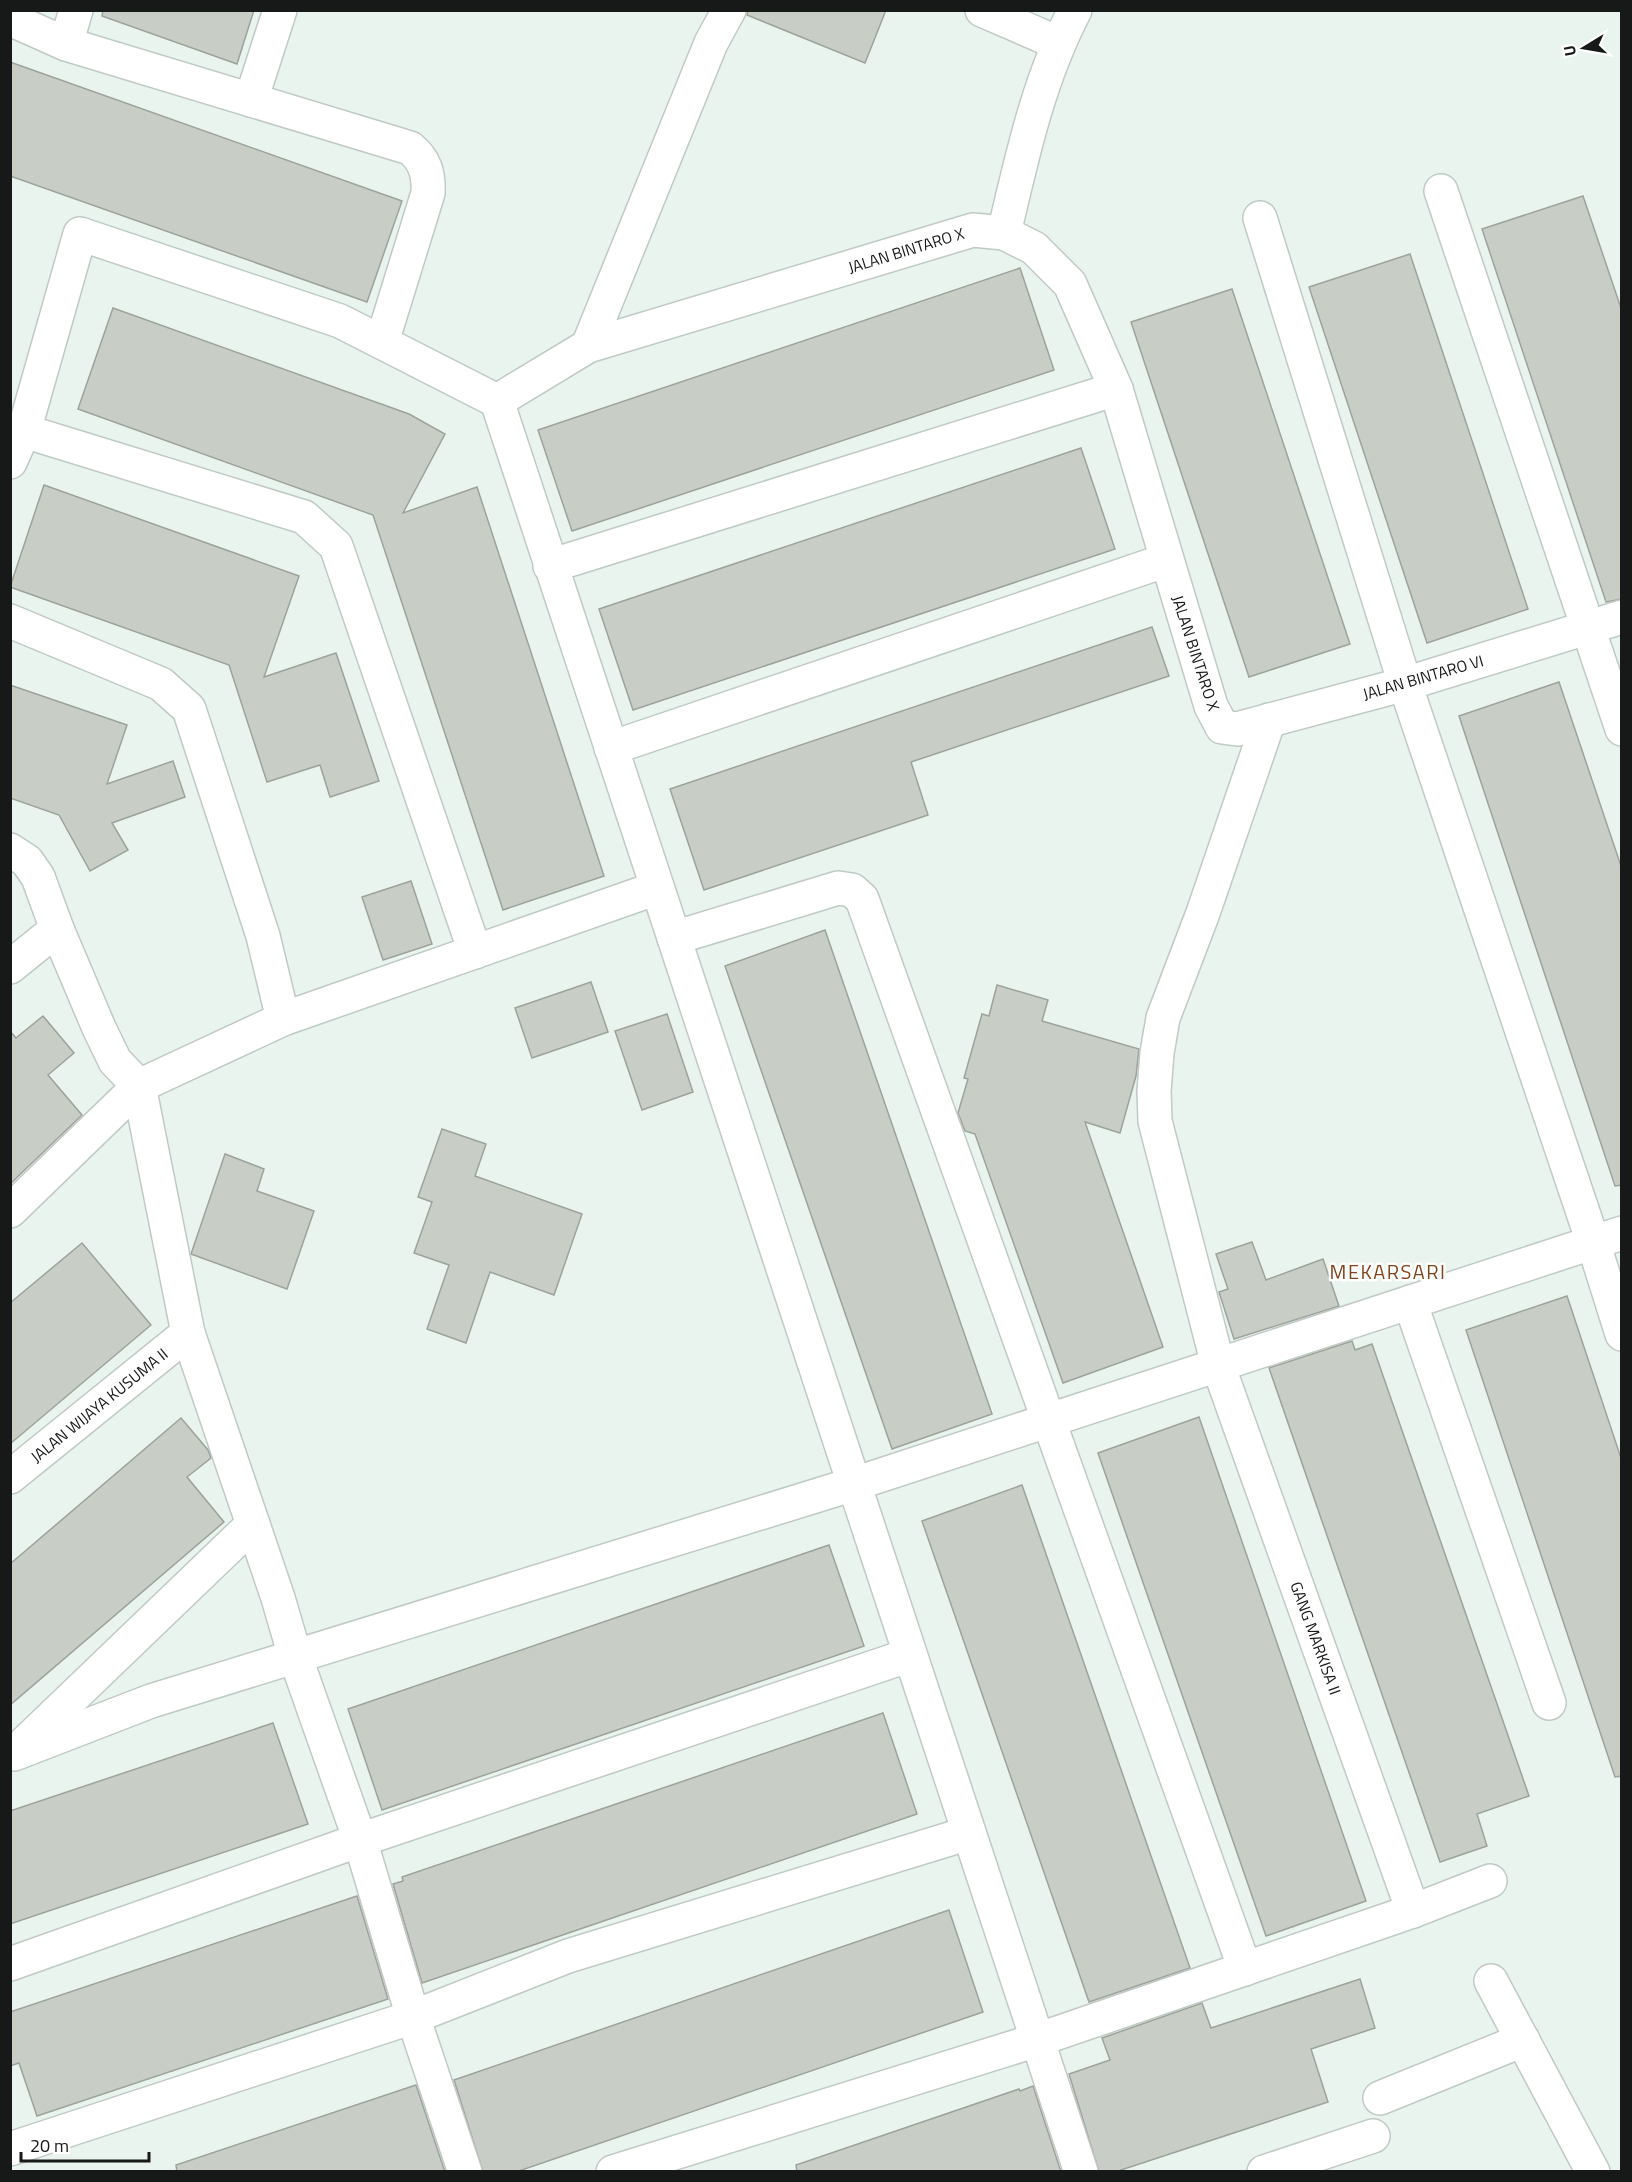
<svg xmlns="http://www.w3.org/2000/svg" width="1632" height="2182" font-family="'Titillium Web',sans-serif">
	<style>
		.building { fill: #c8cec6; stroke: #9da39b; stroke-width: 1.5 }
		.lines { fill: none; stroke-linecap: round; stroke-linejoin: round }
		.minor-casing { stroke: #c0cac4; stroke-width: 36 }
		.minor { stroke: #fff; stroke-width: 33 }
		.labels { text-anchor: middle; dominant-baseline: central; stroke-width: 5; stroke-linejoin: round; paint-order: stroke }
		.street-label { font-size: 16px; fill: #161917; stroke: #fff }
		.quarter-label { font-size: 20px; letter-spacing: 1.5px; fill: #83441d; stroke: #fff }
	</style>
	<rect width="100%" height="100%" fill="#eaf4ee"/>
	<!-- building -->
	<g class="building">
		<path d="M103,10H254L237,64L102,16Z"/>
		<path d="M748,10H886L865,63L747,15Z"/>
		<path d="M10,62L402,201L367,302L10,176Z"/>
		<path d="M1583,196L1622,311V599L1606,602L1482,229Z"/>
		<path d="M1410,254L1528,609L1427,643L1309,287Z"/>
		<path d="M1020,268L1054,370L572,531L538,430Z"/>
		<path d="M1232,289L1350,644L1249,677L1131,322Z"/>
		<path d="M113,308L409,414L445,434L403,513L477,487L604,876L503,910L373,515L78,409Z"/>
		<path d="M1081,448L1115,549L633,710L599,609Z"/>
		<path d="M44,485L299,576L264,677L336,653L379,781L330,797L320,765L267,782L229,665L10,587Z"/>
		<path d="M1152,627L1169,676L911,762L928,815L704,890L670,789Z"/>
		<path d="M1559,682L1622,869V1185L1615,1186L1459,716Z"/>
		<path d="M10,685L127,725L107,784L173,761L185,797L112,823L128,850L90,871L59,815L10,798Z"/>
		<path d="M411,881L432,944L383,960L362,897Z"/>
		<path d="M825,930L992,1414L892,1449L725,966Z"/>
		<path d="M591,982L608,1032L532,1058L515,1008Z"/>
		<path d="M997,985L1048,1000L1042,1021L1139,1049L1136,1076L1120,1133L1085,1122L1163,1347L1063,1383L975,1134L965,1131L958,1113L968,1079L964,1078L982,1014L989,1016Z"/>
		<path d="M667,1014L693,1092L642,1110L615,1031Z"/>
		<path d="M43,1016L74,1053L48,1075L82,1115L10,1184V1031L16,1038Z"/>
		<path d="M442,1129L486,1144L475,1176L582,1214L554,1295L490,1272L466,1343L427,1329L449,1265L414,1253L432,1202L418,1197Z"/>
		<path d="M225,1154L264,1169L257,1191L314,1211L287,1289L191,1254Z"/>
		<path d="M1252,1242L1266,1280L1323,1259L1339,1306L1234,1339L1219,1292L1228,1289L1216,1254Z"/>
		<path d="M82,1243L151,1325L10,1444V1303Z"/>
		<path d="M1567,1296L1622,1461V1776L1615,1777L1466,1330Z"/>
		<path d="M1352,1341L1355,1350L1372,1344L1529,1796L1477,1814L1487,1846L1440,1862L1269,1368Z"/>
		<path d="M1199,1417L1366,1901L1266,1936L1098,1453Z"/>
		<path d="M181,1418L208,1450L211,1458L187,1477L224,1522L10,1705V1564Z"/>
		<path d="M1022,1485L1190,1968L1089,2002L922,1521Z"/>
		<path d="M829,1545L864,1646L382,1810L348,1709Z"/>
		<path d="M883,1713L917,1814L422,1983L393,1884L403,1881L402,1877Z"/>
		<path d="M273,1723L308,1824L10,1924V1811Z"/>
		<path d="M357,1896L388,1999L37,2116L19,2063L10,2066V2012Z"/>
		<path d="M949,1910L983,2012L516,2172H483L454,2080Z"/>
		<path d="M1360,1979L1375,2028L1311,2049L1328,2102L1115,2172H1099L1069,2074L1110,2060L1102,2038L1202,2003L1211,2028Z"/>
		<path d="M416,2085L445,2172H177L176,2165Z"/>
		<path d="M1033,2086L1061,2172H797L796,2165L1019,2089L1020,2091Z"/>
	</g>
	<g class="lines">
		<defs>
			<g id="minor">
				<path d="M982,10L1058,43"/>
				<path d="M10,19L66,44L410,148C425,160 429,174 428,193L382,342"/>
				<path d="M66,44L76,10"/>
				<path d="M251,100L280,10"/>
				<path d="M1441,191L1622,729"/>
				<path d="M1260,218L1405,684L1593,1242L1622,1334"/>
				<path d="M1004,233C1022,157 1038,81 1075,10"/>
				<path d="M588,346L711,43L729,10"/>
				<path d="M497,401L588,346L973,230L1004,233L1034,248L1070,284L1116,389L1211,706L1222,727L1237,729L1405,684L1622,617"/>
				<path d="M24,431L304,517L336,546L475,952"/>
				<path d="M10,462L24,431L80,234L340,321L497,401L1081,2172"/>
				<path d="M550,566L1116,389"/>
				<path d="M10,621L161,684L189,709L263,936L283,1019L657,888"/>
				<path d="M1269,720L1203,913L1163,1018L1157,1053L1154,1091L1155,1121L1218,1365L1413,1911"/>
				<path d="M611,748L1167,560"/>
				<path d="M10,850L27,861L38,877L57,929L99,1028L115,1061L139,1086L188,1333L278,1598L295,1656L360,1840L413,2017L465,2172"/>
				<path d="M674,938L838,888L852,890L862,899L1245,1969"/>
				<path d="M10,967L57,929"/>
				<path d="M10,1211L139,1086L283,1019"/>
				<path d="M1410,1302L1549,1703"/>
				<path d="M10,1477L188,1333"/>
				<path d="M25,1743L253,1524"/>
				<path d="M14,1754L151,1701L854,1484L1622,1233"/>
				<path d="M10,1964L360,1840L910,1655"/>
				<path d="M1491,1981L1593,2172"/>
				<path d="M1380,2098L1523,2040"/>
				<path d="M10,2149L413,2017L568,1956L969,1833"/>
				<path d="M613,2172L1037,2040L1413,1911L1490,1881"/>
				<path d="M1264,2172L1373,2136"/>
			</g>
		</defs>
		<!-- minor casing -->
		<use href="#minor" class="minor-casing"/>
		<!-- minor -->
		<use href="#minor" class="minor"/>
	</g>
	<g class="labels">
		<!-- street labels -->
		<g class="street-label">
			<text transform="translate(906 250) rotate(-17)">JALAN BINTARO X</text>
			<text transform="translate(1196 653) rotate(72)">JALAN BINTARO X</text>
			<text transform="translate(1423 677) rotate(-16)">JALAN BINTARO VI</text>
			<text transform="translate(99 1405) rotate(-39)">JALAN WIJAYA KUSUMA II</text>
			<text transform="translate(1316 1638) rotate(70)">GANG MARKISA II</text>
		</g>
		<!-- quarter labels -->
		<g class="quarter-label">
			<text x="1388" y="1271">MEKARSARI</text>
		</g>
	</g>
	<!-- border -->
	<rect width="1632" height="2182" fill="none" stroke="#161917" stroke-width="24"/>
	<!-- north arrow -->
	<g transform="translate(1584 48) rotate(259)" stroke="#ffffff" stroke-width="4.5" paint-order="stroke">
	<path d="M0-4.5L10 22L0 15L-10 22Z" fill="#161917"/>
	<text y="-9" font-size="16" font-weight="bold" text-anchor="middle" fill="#161917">U</text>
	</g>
	<!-- scale -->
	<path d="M21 2152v9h128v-9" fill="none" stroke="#161917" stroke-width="3"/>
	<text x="30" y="2152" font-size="18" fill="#161917" stroke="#ffffff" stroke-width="4.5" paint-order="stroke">20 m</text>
</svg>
